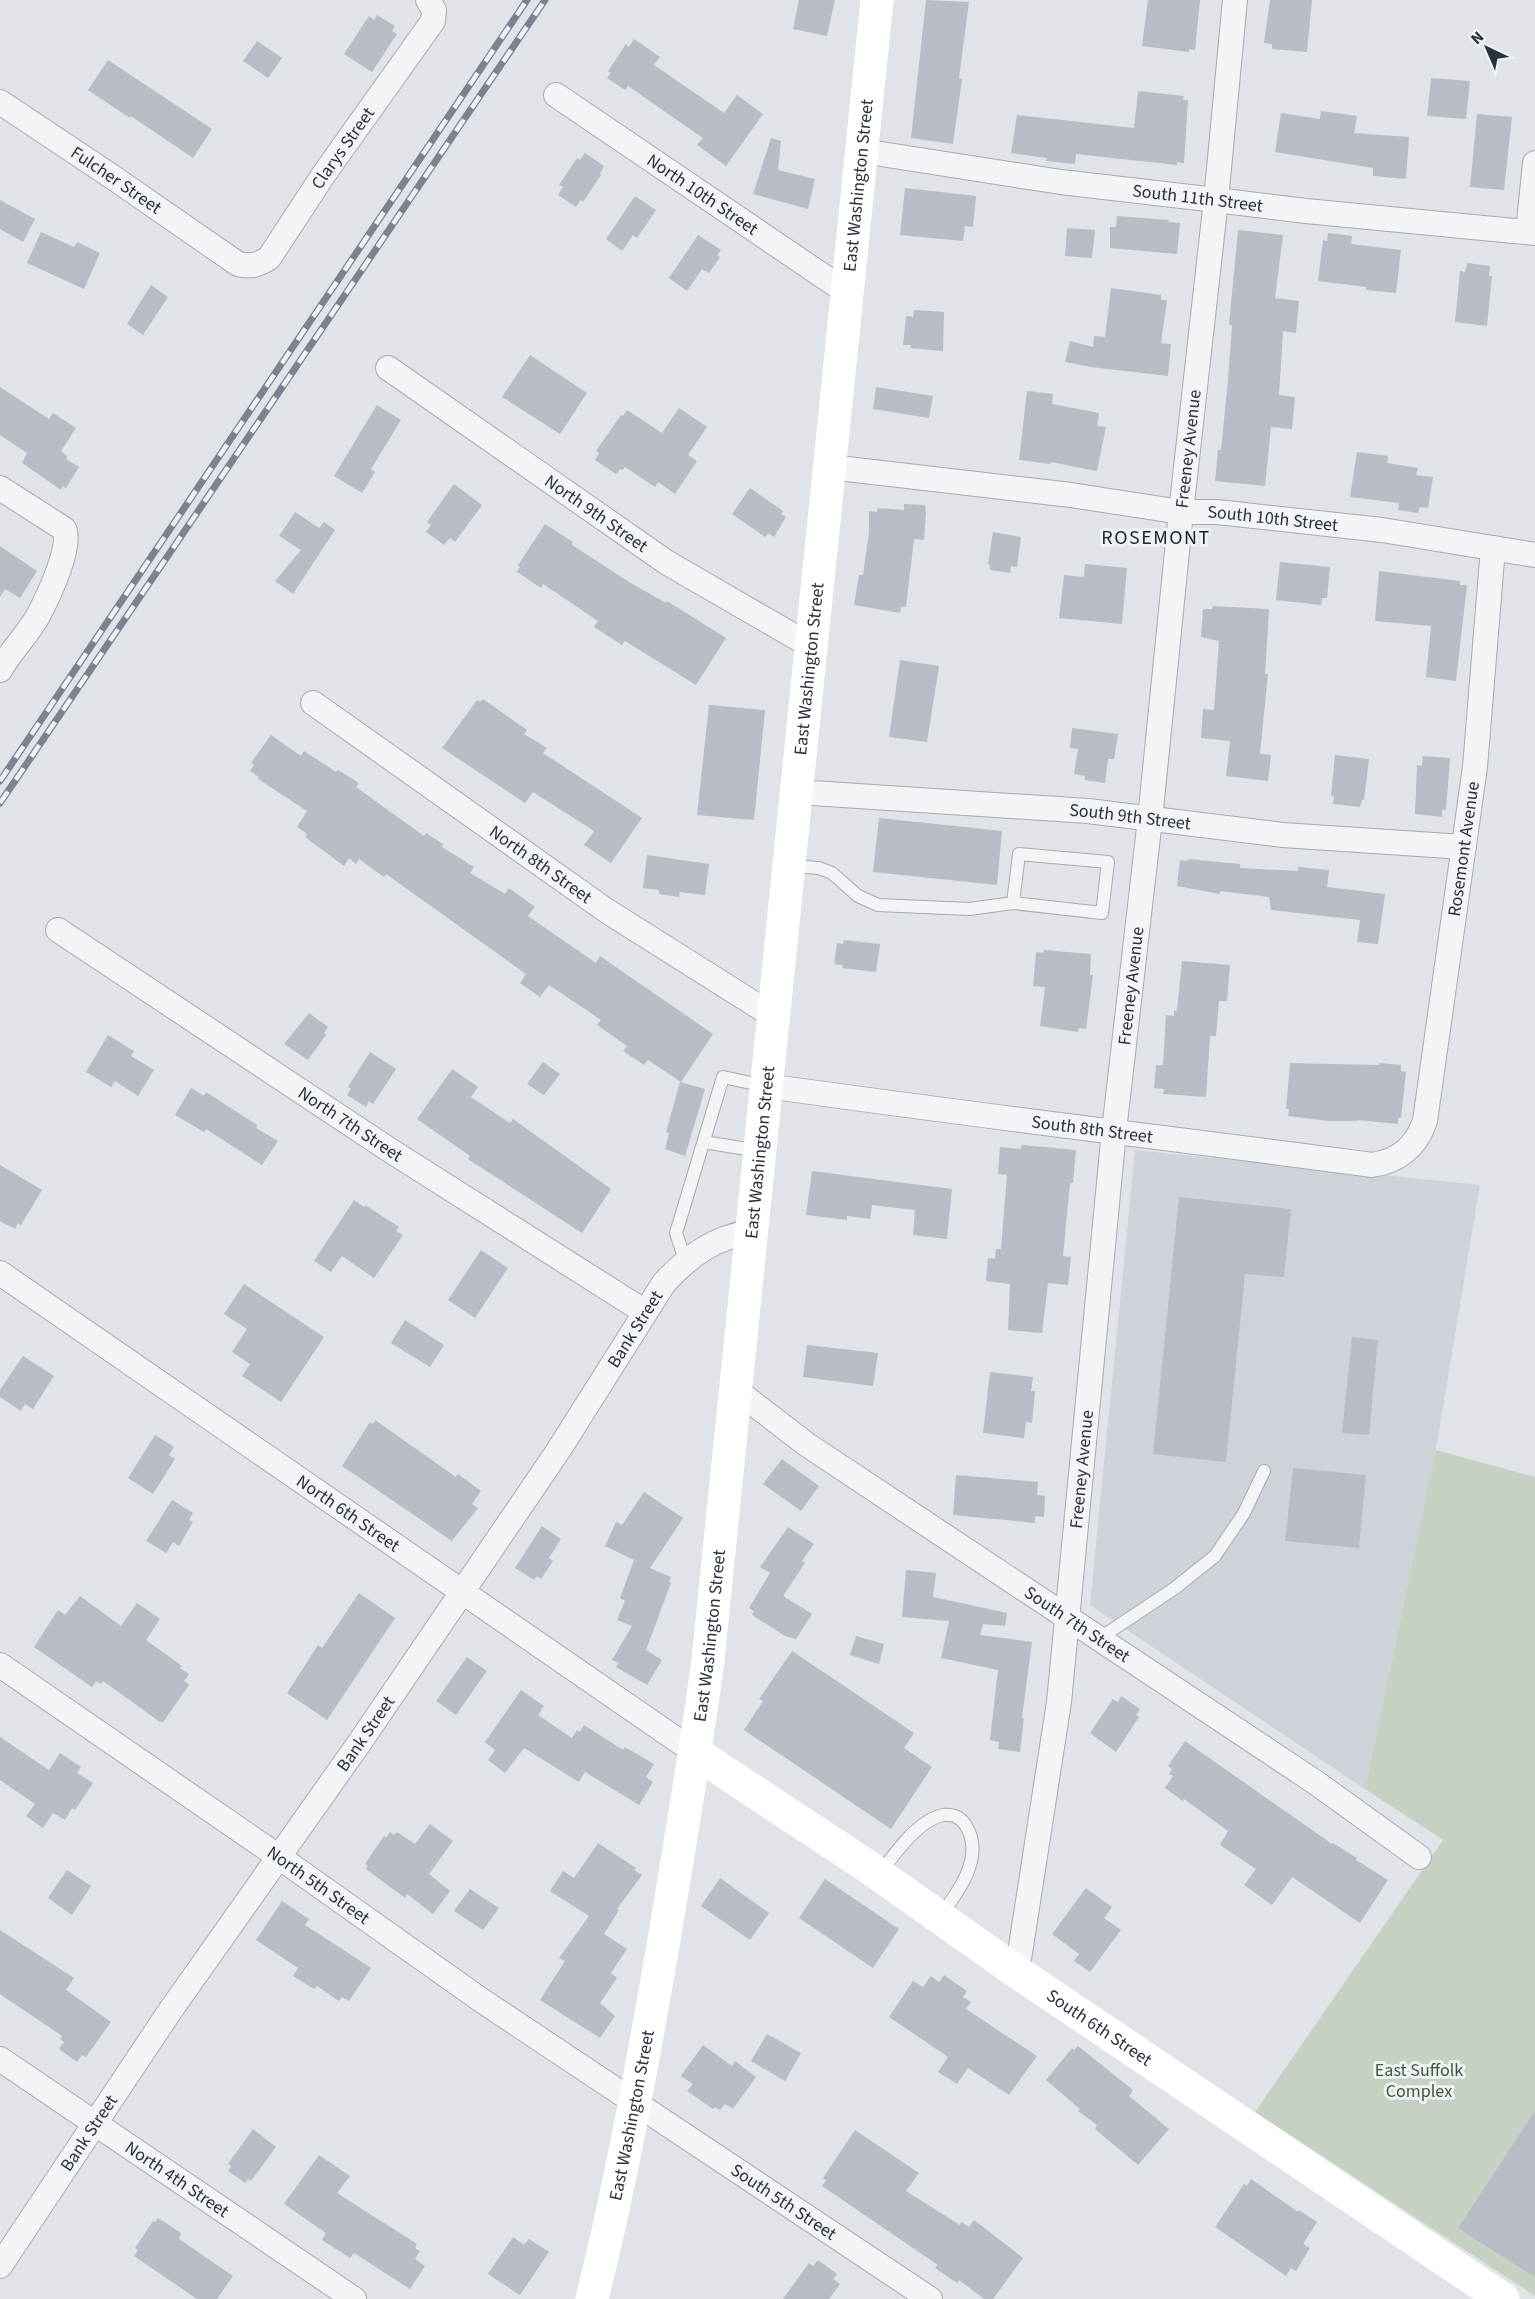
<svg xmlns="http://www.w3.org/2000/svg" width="1535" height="2299" font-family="'Source Sans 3',sans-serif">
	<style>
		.built { fill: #ced2d9 }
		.green { fill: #c6d1c2 }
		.building { fill: #b8bcc4 }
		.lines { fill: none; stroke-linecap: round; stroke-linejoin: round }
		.lane-casing { stroke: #a6aab2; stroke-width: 14 }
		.street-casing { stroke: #a6aab2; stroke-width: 26 }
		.lane { stroke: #f2f4f6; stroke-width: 12 }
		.street { stroke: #f2f4f6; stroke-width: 24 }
		.secondary { stroke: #fff; stroke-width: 33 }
		.rail-casing { stroke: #7b8390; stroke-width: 7 }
		.rail { stroke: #eff2f5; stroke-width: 4.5; stroke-dasharray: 14; stroke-linecap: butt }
		.labels { text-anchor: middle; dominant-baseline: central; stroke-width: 6; stroke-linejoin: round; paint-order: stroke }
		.street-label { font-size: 18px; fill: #2a313e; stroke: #eff2f5 }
		.park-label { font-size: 18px; fill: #3e5839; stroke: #eff2f5 }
		.neighbourhood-label { font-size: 20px; letter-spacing: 1.5px; fill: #1c222f; stroke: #eff2f5 }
	</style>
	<rect width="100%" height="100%" fill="#e0e3e8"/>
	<!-- built -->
	<path class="built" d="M1135,1150L1480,1185L1436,1450L1365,1789L1090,1605Z"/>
	<!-- green -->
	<path class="green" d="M1436,1450L1535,1477V2296L1255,2112L1443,1840L1365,1789Z"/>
	<!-- building -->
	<g class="building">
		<path d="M799,0H835L827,36L793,29Z"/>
		<path d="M926,0L969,2L959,78L962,79L953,144L911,138Z"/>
		<path d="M1148,0H1200L1195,50L1189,49V52L1142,46Z"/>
		<path d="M1270,0H1312L1307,52L1272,49V44L1264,43Z"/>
		<path d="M377,15L395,26L392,31L397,34L372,72L344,54L369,16L374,20Z"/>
		<path d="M634,39L660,57L654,65L724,113L737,95L763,114L726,166L697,145L703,138L628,86L625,90L607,78L611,73L608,71L626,44L629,47Z"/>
		<path d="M257,41L282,58L268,78L243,61Z"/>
		<path d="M108,60L212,129L193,158L131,116L130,118L88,90Z"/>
		<path d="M1431,78L1470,81L1466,119L1427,116Z"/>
		<path d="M1138,91L1184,96L1183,100H1188L1184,163L1177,162V165L1076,154L1075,164L1046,161L1047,158L1011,153L1017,115L1134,128Z"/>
		<path d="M1321,111L1357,116L1354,133L1409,137L1406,179L1373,176V168L1275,152L1281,113L1320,119Z"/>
		<path d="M1477,114L1512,117L1504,190L1470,187Z"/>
		<path d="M771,138L781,141L778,170L815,179L808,209L753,194Z"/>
		<path d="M585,153L604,166L600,174L601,175L583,202L581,200L576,207L558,195L563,187L559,185L577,158L580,160Z"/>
		<path d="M905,188L976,196L973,227L965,226L963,241L900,235Z"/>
		<path d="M635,196L656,210L637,238L633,235L622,251L606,239Z"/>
		<path d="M0,200L35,219L23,242L0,229Z"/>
		<path d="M1117,216L1169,220L1168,222L1180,223L1177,254L1110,248V227H1116Z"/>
		<path d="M1067,228L1095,230L1092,258L1065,256Z"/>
		<path d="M1238,230L1283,235L1275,298L1299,301L1296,333L1283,331L1279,395L1295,397L1292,429L1271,427L1265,486L1215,481L1218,450H1221L1228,380L1232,325H1229Z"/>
		<path d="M41,232L74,247L77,242L100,253L84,289L27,263Z"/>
		<path d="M1328,233L1352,236L1351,244L1401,250L1396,293L1366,290V287L1318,281L1323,240L1327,241Z"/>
		<path d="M698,235L721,250L717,255L720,257L709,273L702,269L687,291L669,278Z"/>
		<path d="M1467,263L1490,266L1489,276H1492L1487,326L1455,322L1460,271L1465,272Z"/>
		<path d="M151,285L168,297L143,335L127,324Z"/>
		<path d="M1111,288L1161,295V300H1167L1161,343L1171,344L1168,376L1091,367L1065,362L1070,341L1093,347L1094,336L1105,337Z"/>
		<path d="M914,310L944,312L943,351L910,348L911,345H903L906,316L913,317Z"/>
		<path d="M530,355L587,393L560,434L502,397Z"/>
		<path d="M0,387L49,419L53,413L76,428L61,451L67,456L66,459L79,467L66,488L63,486L61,490L22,463L27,453L0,435Z"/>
		<path d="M876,387L933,396L929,418L873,409Z"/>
		<path d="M1027,391L1053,394L1052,404L1099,413L1097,426L1106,427L1097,471L1051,462L1050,464L1019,460Z"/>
		<path d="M377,405L401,420L371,469L375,472L362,493L334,476Z"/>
		<path d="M679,408L707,427L688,455L697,461L675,494L658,482L655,487L625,467L623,470L620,469L616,474L595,460L599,453L596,451L621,415L623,416L627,410L662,433Z"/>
		<path d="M1357,452L1388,456L1387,463L1418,468L1416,475L1433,477L1428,508L1420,507L1418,513L1398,510L1399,503L1350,497Z"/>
		<path d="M454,484L482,505L455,542L450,538L444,545L426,532L431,525L427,522Z"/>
		<path d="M750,488L783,511L781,514L786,517L774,537L768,533L765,537L732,514Z"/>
		<path d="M904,504L925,505L926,513L924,540L914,539L906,607H901L900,613L854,605L859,575H863L869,532V511L877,512L878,508L904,510Z"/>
		<path d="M295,512L319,528L324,522L335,530L293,594L275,581L301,550L279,536Z"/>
		<path d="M545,524L573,542L572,545L629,582L666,603L667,601L726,638L696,685L625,641L622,645L594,627L598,621L543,584L541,588L517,572L520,567L518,565Z"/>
		<path d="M993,532L1021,537L1017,567L1011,566L1010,573L990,570V565L988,564Z"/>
		<path d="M0,546L37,571L20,598L5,589L0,597Z"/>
		<path d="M1280,562L1330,567L1327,598H1322L1321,605L1276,600Z"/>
		<path d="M1085,564L1127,568L1122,624L1059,618L1064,575L1084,577Z"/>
		<path d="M1379,571L1460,581V585H1467L1456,681L1426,677L1431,626L1375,621Z"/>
		<path d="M1213,606L1269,609L1265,674H1268L1260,754L1271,755L1268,781L1226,776L1230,741L1201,738L1203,709L1214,710L1219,641L1201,637L1203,609H1212Z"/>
		<path d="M900,660L939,666L927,742L889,737Z"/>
		<path d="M483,699L527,730L524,734L547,748L543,753L642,818L611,863L584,845L594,831L533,792L525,803L442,748L477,700L480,702Z"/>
		<path d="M709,705L765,710L754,820L697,815Z"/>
		<path d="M1072,728L1118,734L1114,759H1108L1105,783L1085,780V776L1074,774L1078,749L1070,748Z"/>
		<path d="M271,735L301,756L304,751L336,772L338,770L359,783L356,787L424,836L426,833L443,844L442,847L474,867L470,873L505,894L509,888L535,907L528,916L596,963L600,956L713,1034L681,1082L648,1060L644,1065L623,1051L627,1046L597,1025L601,1020L549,985L540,997L520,983L526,974L386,874L384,877L359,859L356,864L349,858L344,866L305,837L307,834L297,827L307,811L258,779L259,777L250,771L254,765L251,763Z"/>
		<path d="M1335,755L1369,759L1364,800L1362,799L1360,807L1333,804L1334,796H1331Z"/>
		<path d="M1423,756L1450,758L1446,810H1442V817L1415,814L1417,765L1422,766Z"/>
		<path d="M879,818L1002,831L997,885L873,872Z"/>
		<path d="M647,855L709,864L705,895L680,892L679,897L659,894V890L643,888Z"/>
		<path d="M1188,859L1240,864V868L1298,871V867L1329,870L1327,887L1385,894L1378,944L1357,942L1360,920L1271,910L1269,897L1220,891V894L1177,886L1180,860L1188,861Z"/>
		<path d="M844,940L880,944L876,972L842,968L843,965L834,964L837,943L843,944Z"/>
		<path d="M1044,950L1091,954L1090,975H1093L1086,1029L1079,1028L1078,1032L1040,1026L1045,987L1033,986L1036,952L1043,953Z"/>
		<path d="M1182,961L1230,965L1227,1001H1219L1216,1036H1210L1206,1097L1163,1094L1164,1089L1154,1088L1156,1065H1163L1166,1015L1174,1016V1010L1177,1011Z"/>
		<path d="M309,1013L328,1027L324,1033L326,1035L308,1060L284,1044Z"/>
		<path d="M108,1035L134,1051L131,1056L154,1070L138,1096L115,1081L111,1087L86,1072Z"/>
		<path d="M370,1052L396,1069L373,1104L369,1101L366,1107L347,1095L351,1089L348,1087Z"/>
		<path d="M543,1062L560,1074L544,1095L527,1084Z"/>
		<path d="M1290,1063L1379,1065V1063L1401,1065V1071L1406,1072L1401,1118H1398V1124L1357,1120V1121H1329L1288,1116L1289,1109H1286Z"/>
		<path d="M452,1069L478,1087L471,1097L510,1123L513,1119L611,1189L582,1233L468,1159L470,1156L417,1119Z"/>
		<path d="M680,1082L705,1089L685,1156L665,1149L669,1133L666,1132Z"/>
		<path d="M191,1088L204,1096L206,1092L257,1125L256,1128L278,1141L262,1165L206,1129L204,1132L175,1115Z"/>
		<path d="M1022,1145L1076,1150L1073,1183H1070L1063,1256L1071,1257L1068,1285L1048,1283L1042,1333L1008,1330L1010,1284L986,1281L988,1258L995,1259L996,1249H1001L1007,1175L998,1174L1000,1147L1021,1149Z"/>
		<path d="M0,1165L42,1190L21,1225L18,1223L15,1229L0,1221Z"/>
		<path d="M812,1171L952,1189L947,1239L913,1235L915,1210L872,1205L870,1219L847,1216V1220L806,1215Z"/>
		<path d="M1179,1197L1291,1209L1284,1277L1245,1274L1226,1462L1153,1454Z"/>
		<path d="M354,1200L364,1207L365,1205L399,1227L396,1231L403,1235L374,1278L342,1256L331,1272L314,1261Z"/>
		<path d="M481,1250L508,1268L475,1318L448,1300Z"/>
		<path d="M244,1284L324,1337L281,1402L242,1376L250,1364L232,1352L247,1329L224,1314Z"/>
		<path d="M405,1320L444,1345L430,1367L391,1343Z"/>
		<path d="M1352,1337L1378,1340L1369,1435L1342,1433Z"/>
		<path d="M807,1345L878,1353L873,1386L803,1377Z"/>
		<path d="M23,1356L54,1376L33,1409L25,1404L21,1411L0,1397V1390Z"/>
		<path d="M990,1372L1033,1377L1031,1391H1035L1032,1423L1026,1422L1024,1438L983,1433Z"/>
		<path d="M375,1420L456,1477L458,1474L481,1491L472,1504L478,1508L452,1541L342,1466L370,1422L373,1424Z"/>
		<path d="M155,1435L174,1447L169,1455L175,1459L153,1494L128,1478Z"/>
		<path d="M782,1459L819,1486L801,1511L763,1484Z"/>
		<path d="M1293,1468L1366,1475L1359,1548L1285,1541Z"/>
		<path d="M956,1475L1038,1482L1037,1495L1045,1496L1044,1517L1035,1516V1523L953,1515Z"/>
		<path d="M644,1492L683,1518L650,1568L671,1577L669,1582L671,1583L646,1650L662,1660L647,1685L616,1667L619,1663L612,1660L632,1626L617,1620L625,1601L620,1598L634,1560L605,1546L616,1522L622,1525Z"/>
		<path d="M172,1500L193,1513L189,1520L193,1522L179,1546L173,1542L166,1553L146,1541Z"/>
		<path d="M542,1526L561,1539L549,1558L553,1561L541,1579L537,1576L534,1580L515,1568Z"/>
		<path d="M788,1527L814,1544L802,1561L805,1563L783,1596L812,1614L796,1639L785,1636L752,1615L754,1611L749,1608L770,1573L760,1567Z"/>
		<path d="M906,1570L936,1573L933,1597L1007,1613L1005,1626L983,1624L980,1635L1032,1642L1022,1718H1024L1020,1752L998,1749L999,1742L990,1740L998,1670L941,1658L949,1621L902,1617Z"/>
		<path d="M359,1593L395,1618L327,1720L287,1693L318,1645L322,1648Z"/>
		<path d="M80,1596L121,1626L137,1603L160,1619L146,1640L182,1666L180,1668L189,1674L184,1681L189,1685L163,1722H160L103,1681L101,1684L96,1681L92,1687L34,1647L58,1610L65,1615Z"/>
		<path d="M856,1636L884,1644L879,1664L850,1655Z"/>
		<path d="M792,1651L914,1733L904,1748L932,1767L891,1829L744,1730L763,1701L759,1699Z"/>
		<path d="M467,1657L487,1671L456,1715L436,1701Z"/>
		<path d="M521,1690L544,1706L538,1715L572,1738L577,1730L580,1732L584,1725L623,1750L625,1747L654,1764L646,1777L653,1782L639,1805L585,1772L579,1782L524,1748L505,1773L488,1760L495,1750L485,1742Z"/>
		<path d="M1121,1696L1140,1709L1136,1715L1139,1717L1116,1752L1090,1733L1113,1699L1118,1702Z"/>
		<path d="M0,1737L49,1770L60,1753L81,1767L77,1773L93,1783L75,1810L72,1808L65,1820L53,1813L43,1828L26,1816L35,1804L0,1780Z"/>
		<path d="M1185,1741L1332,1844L1333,1843L1357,1858L1356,1860L1388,1880L1360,1923L1292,1877L1272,1905L1244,1885L1256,1869L1220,1845L1228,1831L1184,1799L1183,1801L1165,1788L1173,1776L1169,1774L1172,1769L1168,1766Z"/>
		<path d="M430,1824L453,1841L429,1874L450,1891L433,1914L407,1894L405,1898L366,1869L368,1866L365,1864L384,1836L386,1838L390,1832L394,1835L397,1832L415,1844Z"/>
		<path d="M598,1843L636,1868L634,1870L642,1875L617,1909L619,1910L604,1934L627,1949L611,1973L617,1978L600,2003L615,2016L600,2038L540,2000L565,1961L559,1958L589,1916L550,1891L563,1871L574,1878Z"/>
		<path d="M67,1870L91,1886L72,1915L48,1898Z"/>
		<path d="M720,1878L769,1913L750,1940L701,1906Z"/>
		<path d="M825,1879L899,1929L873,1968L799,1918Z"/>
		<path d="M1086,1888L1112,1907L1104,1918L1121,1930L1090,1972L1074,1961L1079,1954L1052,1934Z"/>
		<path d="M470,1889L499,1908L483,1930L454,1911Z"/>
		<path d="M282,1901L309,1919L305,1925L371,1968L349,2001L342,1997L339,2001L317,1986L314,1989L293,1976L298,1968L256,1940Z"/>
		<path d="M0,1930L74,1978L66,1990L111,2022L86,2057L82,2055L77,2062L59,2049L64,2042L60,2039L62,2036L0,1994Z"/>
		<path d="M944,1975L967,1991L963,1997L971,2002L966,2009L1037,2056L1009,2095L968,2068L957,2084L938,2072L948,2057L889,2017L913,1981L923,1987L931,1976L939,1982Z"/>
		<path d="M767,2034L801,2053L785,2081L751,2061Z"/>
		<path d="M703,2045L732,2066L735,2061L756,2077L733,2109L725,2104L720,2110L715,2107L713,2109L687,2091L693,2084L681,2076Z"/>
		<path d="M1078,2046L1133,2090L1129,2096L1169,2129L1138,2165L1095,2129L1097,2125L1078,2111L1080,2109L1046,2080L1072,2048L1074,2050Z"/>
		<path d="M1535,2111V2277L1458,2228Z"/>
		<path d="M253,2129L276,2147L251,2181L248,2179L245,2183L228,2171L231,2166L228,2164Z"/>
		<path d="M855,2130L919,2173L906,2191L960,2225L961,2222L969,2227L974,2220L1023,2258L993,2299H984L959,2280L957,2283L935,2268L938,2265L822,2186L826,2180L823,2178Z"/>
		<path d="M319,2155L350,2176L337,2193L417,2244L415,2248L420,2251L415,2259L425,2266L410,2289L354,2253L350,2258L322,2240L326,2233L284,2204Z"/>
		<path d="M1251,2179L1298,2212L1299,2210L1317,2222L1303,2244L1310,2248L1296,2271L1291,2268L1286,2276L1215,2227L1244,2184L1247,2186Z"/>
		<path d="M158,2218L181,2233L179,2239L233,2276L217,2299H197L134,2256L138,2250L135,2248L153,2221L155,2222Z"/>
		<path d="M513,2237L524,2245L529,2239L549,2252L520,2295L488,2274Z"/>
		<path d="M818,2260L837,2274L833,2279L840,2284L829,2299H783L809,2263L813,2266Z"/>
	</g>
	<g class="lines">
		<defs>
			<g id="lane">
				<path d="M791,866L819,868L832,873L858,896L878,905L969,909L1013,903L1102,913L1108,862L1019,854L1013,903"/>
				<path d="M704,1142L759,1151"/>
				<path d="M685,1260L676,1233L723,1077L765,1086"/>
				<path d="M1100,1638L1175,1588L1215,1556L1244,1513L1264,1471"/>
				<path d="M880,1874C893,1855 918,1820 943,1815C953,1814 961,1817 966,1826C985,1857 958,1893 939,1917"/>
			</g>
			<g id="street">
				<path id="s1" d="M556,95L848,293"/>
				<path id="s2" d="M0,102L111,176L238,264C251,267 258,265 269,258L324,174L433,21L434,10L428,0"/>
				<path id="s3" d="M862,151L1061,182L1216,200L1306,211L1535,233"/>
				<path d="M1528,232L1535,163"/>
				<path id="s4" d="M388,368L666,562L811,646"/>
				<path id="s5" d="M830,467L1071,495L1181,512H1217L1382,530L1535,555"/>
				<path d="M0,488L64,529C73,545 47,599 38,616C27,635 11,651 0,670"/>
				<path id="s6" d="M313,703L607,911L775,1017"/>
				<path id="s7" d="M797,792L1088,811L1283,835L1464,847"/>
				<path id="s8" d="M58,930L388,1149L645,1312"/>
				<path id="s9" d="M768,1086C969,1115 1170,1138 1372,1165C1399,1161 1416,1147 1425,1121L1475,767L1493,548"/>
				<path id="s10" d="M0,1273L696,1753"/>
				<path id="s11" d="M736,1390L806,1444L1315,1782L1419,1857"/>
				<path id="s12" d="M0,1665L279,1857L481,2000L930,2299"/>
				<path id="s13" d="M1017,1972L1059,1702L1114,1131L1150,819L1181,512L1216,200L1235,0"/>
				<path id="s14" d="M0,2059L354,2299"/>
				<path id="s15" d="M0,2266L170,2011L360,1742L558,1451L664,1283C691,1254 714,1238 753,1231"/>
			</g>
		</defs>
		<!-- lane casing -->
		<use href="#lane" class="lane-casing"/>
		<!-- street casing -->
		<use href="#street" class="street-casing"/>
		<!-- lane -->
		<use href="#lane" class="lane"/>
		<!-- street -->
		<use href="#street" class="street"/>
		<!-- secondary -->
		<g class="secondary">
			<path id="s16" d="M696,1753L867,1866L1017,1972L1503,2299"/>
			<path id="s17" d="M592,2299C622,2178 644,2056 665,1934C680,1842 696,1751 708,1660L877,0"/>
		</g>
		<defs>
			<g id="rail">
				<path d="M0,781L527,0"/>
				<path d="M0,803L545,0"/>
			</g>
		</defs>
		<!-- rail casing -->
		<use href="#rail" class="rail-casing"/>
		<!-- rail -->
		<use href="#rail" class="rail"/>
	</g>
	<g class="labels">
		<!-- street labels -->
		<g class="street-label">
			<text stroke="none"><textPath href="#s2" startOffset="453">Clarys Street</textPath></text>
			<text stroke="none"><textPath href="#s2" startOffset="140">Fulcher Street</textPath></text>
			<text stroke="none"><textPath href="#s17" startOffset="2132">East Washington Street</textPath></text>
			<text stroke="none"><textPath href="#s1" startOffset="177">North 10th Street</textPath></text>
			<text stroke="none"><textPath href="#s3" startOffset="339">South 11th Street</textPath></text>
			<text stroke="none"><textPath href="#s13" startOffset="1533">Freeney Avenue</textPath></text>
			<text stroke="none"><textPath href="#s4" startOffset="254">North 9th Street</textPath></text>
			<text stroke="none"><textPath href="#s5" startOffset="446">South 10th Street</textPath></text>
			<text stroke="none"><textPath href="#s17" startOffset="1646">East Washington Street</textPath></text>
			<text stroke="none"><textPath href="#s7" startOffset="334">South 9th Street</textPath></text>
			<text stroke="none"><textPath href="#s9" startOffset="957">Rosemont Avenue</textPath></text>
			<text stroke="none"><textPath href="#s6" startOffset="279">North 8th Street</textPath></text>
			<text stroke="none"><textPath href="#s13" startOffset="993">Freeney Avenue</textPath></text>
			<text stroke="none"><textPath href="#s8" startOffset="351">North 7th Street</textPath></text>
			<text stroke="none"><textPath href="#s9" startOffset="327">South 8th Street</textPath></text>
			<text stroke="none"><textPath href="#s17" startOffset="1160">East Washington Street</textPath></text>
			<text stroke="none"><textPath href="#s15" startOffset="1132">Bank Street</textPath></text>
			<text stroke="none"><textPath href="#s13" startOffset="507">Freeney Avenue</textPath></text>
			<text stroke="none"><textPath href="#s10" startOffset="423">North 6th Street</textPath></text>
			<text stroke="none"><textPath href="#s11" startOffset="414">South 7th Street</textPath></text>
			<text stroke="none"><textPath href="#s17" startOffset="674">East Washington Street</textPath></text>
			<text stroke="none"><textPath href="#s15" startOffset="646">Bank Street</textPath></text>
			<text stroke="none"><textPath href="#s12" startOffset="387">North 5th Street</textPath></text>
			<text stroke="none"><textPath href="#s16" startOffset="488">South 6th Street</textPath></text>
			<text stroke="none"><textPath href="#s17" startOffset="188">East Washington Street</textPath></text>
			<text stroke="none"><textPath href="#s15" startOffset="160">Bank Street</textPath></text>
			<text stroke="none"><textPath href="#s14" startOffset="214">North 4th Street</textPath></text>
			<text stroke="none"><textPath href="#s12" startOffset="950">South 5th Street</textPath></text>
		</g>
		<!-- park labels -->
		<g class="park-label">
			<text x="1419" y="2070">East Suffolk<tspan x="1419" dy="21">Complex</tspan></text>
		</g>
		<!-- neighbourhood labels -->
		<g class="neighbourhood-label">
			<text x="1156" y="538">ROSEMONT</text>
		</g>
	</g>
	<!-- north arrow -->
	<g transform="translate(1487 48) rotate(316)" stroke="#eff2f5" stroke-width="4.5" paint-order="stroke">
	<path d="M0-4.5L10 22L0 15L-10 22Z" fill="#2a313e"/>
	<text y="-9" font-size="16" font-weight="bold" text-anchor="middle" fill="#2a313e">N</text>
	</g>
</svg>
